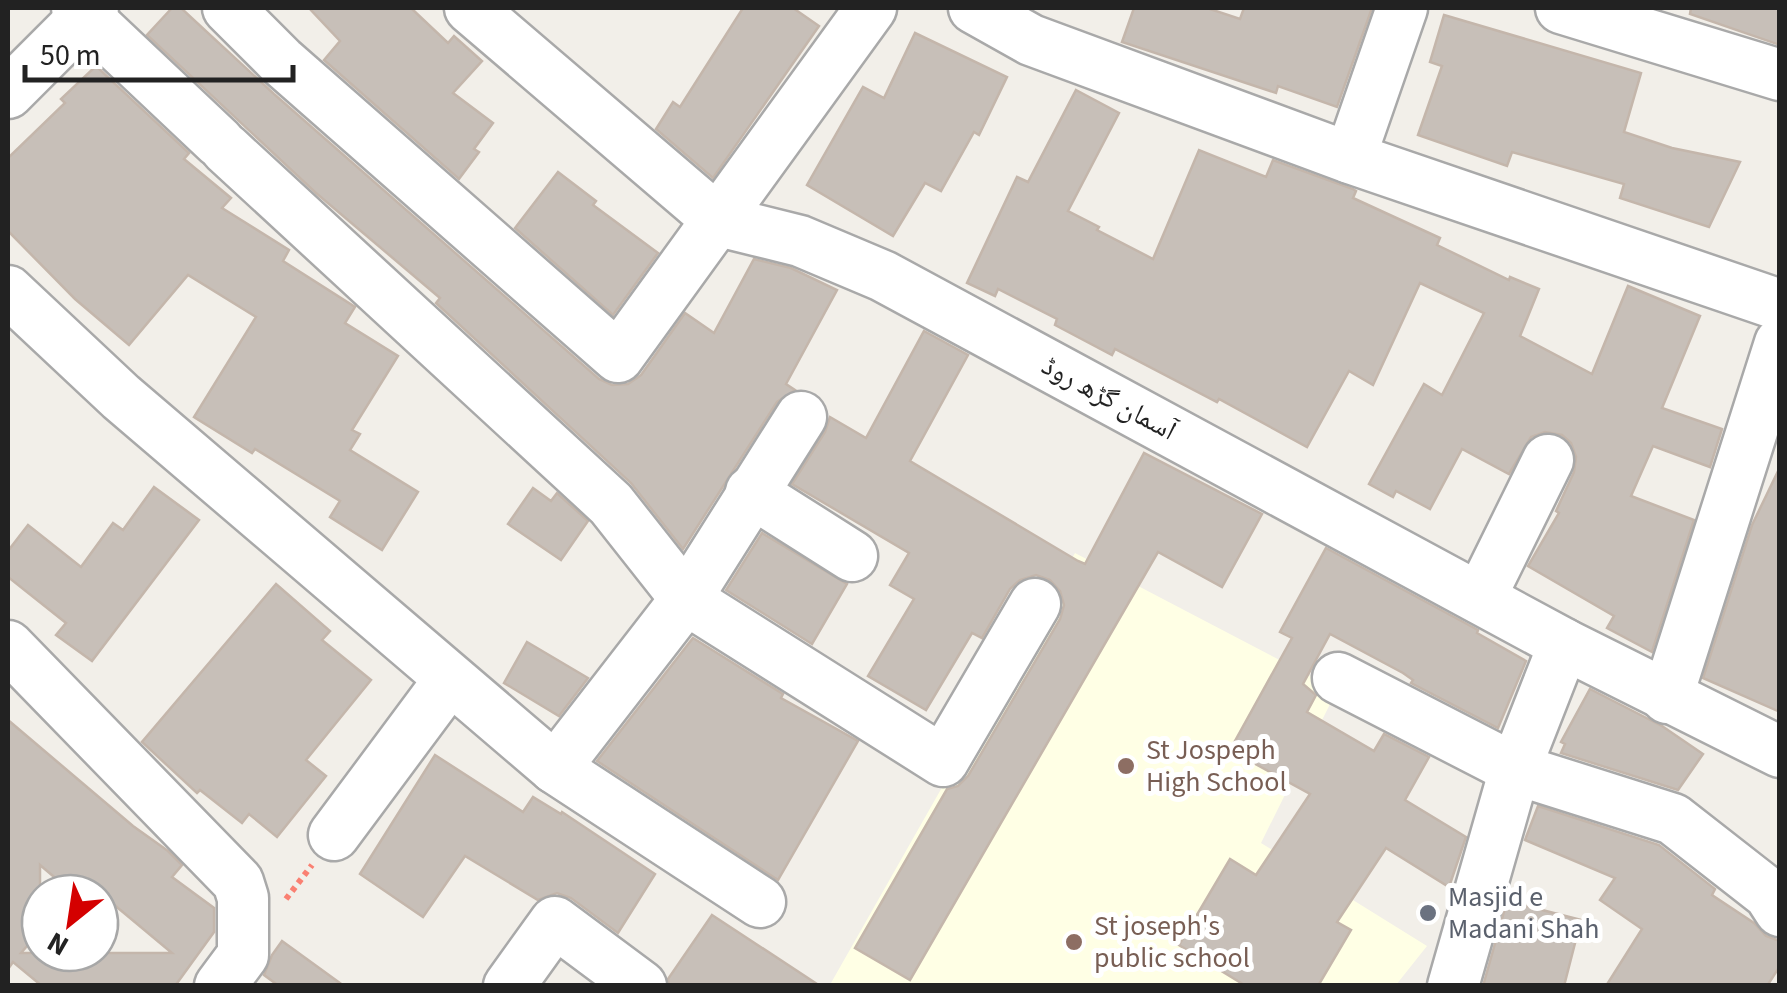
<svg xmlns="http://www.w3.org/2000/svg" width="1787" height="993" font-family="'Source Sans 3','Noto Naskh Arabic',sans-serif">
	<style>
		.education { fill: #ffffe5 }
		.building { fill: #c7bfb8; stroke: #c4b6ab; stroke-width: 2.5; fill-rule: evenodd }
		.lines { fill: none; stroke-linecap: round; stroke-linejoin: round }
		.minor-casing { stroke: #a9a9a9; stroke-width: 55 }
		.path { stroke: #fa8072; stroke-width: 6; stroke-dasharray: 5 5; stroke-linecap: butt }
		.minor { stroke: #fff; stroke-width: 50 }
		.education-dot { fill: #8d6e63; stroke: #fff; stroke-width: 4 }
		.worship-dot { fill: #6b7280; stroke: #fff; stroke-width: 4 }
		.labels { text-anchor: middle; dominant-baseline: central; stroke-width: 10; stroke-linejoin: round; paint-order: stroke }
		.street-label { font-size: 28px; fill: #222; stroke: #fff }
		.education-label { font-size: 28px; fill: #785e54; stroke: #fff; text-anchor: start }
		.worship-label { font-size: 28px; fill: #5b616d; stroke: #fff; text-anchor: start }
	</style>
	<rect width="100%" height="100%" fill="#f2efe9"/>
	<!-- education -->
	<path class="education" d="M1075,553L1337,690L1261,843L1427,946L1396,985L835,986L831,983Z"/>
	<!-- building -->
	<g class="building">
		<path d="M172,8H181L274,94L599,379L612,385L628,384L641,375L685,313L714,333L754,259L791,268L837,290L786,384L795,390L777,402L683,549L631,483L436,303L440,298L316,193L147,35Z"/>
		<path d="M309,8H411L448,43L454,36L482,61L453,93L493,123L474,149L479,152L459,179L324,60L340,41Z"/>
		<path d="M743,8H793L819,26L713,178L656,129L673,102L680,107Z"/>
		<path d="M1134,8H1207L1240,19L1244,8H1372L1337,107L1278,86L1276,93L1122,42Z"/>
		<path d="M1691,8H1780V45L1690,14Z"/>
		<path d="M1444,15L1641,73L1624,132L1672,148L1740,162L1709,227L1620,198L1624,184L1512,152L1507,166L1418,135L1442,66L1430,62Z"/>
		<path d="M915,33L1007,77L979,135L974,132L941,191L925,183L893,236L807,185L863,87L884,98Z"/>
		<path d="M96,66L189,153L184,159L231,198L222,208L289,250L283,261L355,307L345,323L398,356L352,430L360,434L350,450L418,492L382,550L330,517L340,501L255,449L252,453L194,417L256,317L188,275L129,345L75,299L8,231V158L65,103L61,99Z"/>
		<path d="M1076,90L1119,113L1068,211L1099,227L1097,230L1153,259L1199,150L1266,177L1273,160L1353,189L1356,191L1353,198L1440,238L1437,245L1509,280L1510,277L1539,289L1520,336L1592,374L1628,286L1700,316L1662,408L1722,429L1710,467L1653,446L1631,496L1694,520L1652,652L1607,628L1614,616L1528,566L1559,513L1556,511L1574,472L1576,457L1571,443L1562,435L1545,432L1531,437L1509,474L1462,449L1430,509L1396,491L1393,497L1369,484L1424,384L1442,395L1484,313L1420,283L1373,385L1349,371L1307,447L1219,399L1217,402L1115,349L1112,355L1055,325L1057,319L998,289L995,296L967,283L1017,177L1028,182Z"/>
		<path d="M558,172L596,201L593,205L658,253L613,315L515,228Z"/>
		<path d="M924,331L968,355L910,461L1078,561L1085,564L1144,453L1262,514L1222,587L1158,552L910,980L855,948L947,789L958,786L968,776L1060,619L1064,605L1060,591L1050,580L1036,575L1020,580L1010,589L982,638L972,633L926,710L868,676L914,599L890,585L909,553L792,484L825,432L830,417L866,438Z"/>
		<path d="M1780,467V712L1703,678L1752,525Z"/>
		<path d="M154,487L199,520L92,661L56,635L66,623L8,577V551L28,525L81,567L113,523L123,530Z"/>
		<path d="M533,488L551,501L557,493L588,521L561,560L508,524Z"/>
		<path d="M762,533L847,584L812,644L726,590Z"/>
		<path d="M1326,548L1478,630L1477,633L1526,661L1498,728L1411,683L1413,680L1403,673L1330,634L1303,684L1316,695L1307,712L1374,751L1384,734L1429,757L1405,800L1466,837L1449,887L1386,848L1337,922L1351,930L1318,986H1246L1179,945L1230,859L1256,875L1310,794L1230,750L1292,638L1280,632Z"/>
		<path d="M276,584L330,631L322,640L371,680L306,760L326,776L277,837L249,814L242,823L200,790L197,793L142,742Z"/>
		<path d="M693,638L783,694L781,698L858,741L778,880L597,761Z"/>
		<path d="M527,642L588,678L559,716L504,683Z"/>
		<path d="M1590,689L1662,726L1703,754L1678,790L1561,753L1565,744L1561,742Z"/>
		<path d="M8,720L133,826L168,851L182,865L172,877L214,908V932L175,986H42L13,962L8,969ZM40,865L73,893H100L172,953H21L40,931Z"/>
		<path d="M435,755L523,812L533,797L561,814L562,812L655,874L618,933L571,898L557,893L538,900L465,856L423,917L360,874Z"/>
		<path d="M1538,806L1659,845L1715,889L1712,895L1754,923L1766,936L1780,941V966L1767,986H1606L1642,929L1600,900L1615,878L1525,840Z"/>
		<path d="M1507,901L1581,920L1564,986H1483Z"/>
		<path d="M712,915L820,986H669L668,979Z"/>
		<path d="M282,941L344,986H279L264,975L272,955Z"/>
	</g>
	<g class="lines">
		<defs>
			<g id="minor">
				<path d="M77,8L219,142"/>
				<path d="M228,8L281,61L618,357L871,8"/>
				<path d="M470,8L719,221L800,241L883,276L1564,644L1780,752"/>
				<path d="M974,8L1031,40L1350,158L1780,305"/>
				<path d="M1561,8L1780,75"/>
				<path d="M8,93L93,8"/>
				<path d="M226,149L611,504L686,599L943,761L1035,604"/>
				<path d="M1350,158L1402,8"/>
				<path d="M8,291L121,397L555,768L760,902"/>
				<path d="M751,492L852,556"/>
				<path d="M1480,598L1548,460"/>
				<path d="M8,646L238,882L243,898V955L220,986"/>
				<path d="M1338,678L1515,769L1673,819L1769,894L1780,911"/>
				<path d="M1667,698L1780,343"/>
				<path d="M555,768L686,599L801,417"/>
				<path d="M334,835L450,679"/>
				<path d="M509,986L555,922L641,986"/>
				<path d="M1453,986L1515,769L1564,644"/>
			</g>
		</defs>
		<!-- minor casing -->
		<use href="#minor" class="minor-casing"/>
		<!-- path -->
		<path class="path" d="M286,899L312,865"/>
		<!-- minor -->
		<use href="#minor" class="minor"/>
	</g>
	<!-- markers -->
	<g class="education-dot">
		<circle cx="1126" cy="766" r="10"/>
		<circle cx="1074" cy="942" r="10"/>
	</g>
	<circle class="worship-dot" cx="1428" cy="913" r="10"/>
	<g class="labels">
		<!-- street labels -->
		<g class="street-label">
			<text transform="translate(1109 398) rotate(28)">آسمان گڑھ روڈ</text>
		</g>
		<!-- education labels -->
		<g class="education-label">
			<text x="1146" y="750">St Jospeph<tspan x="1146" dy="32">High School</tspan></text>
			<text x="1094" y="926">St joseph's<tspan x="1094" dy="32">public school</tspan></text>
		</g>
		<!-- worship labels -->
		<g class="worship-label">
			<text x="1448" y="897">Masjid e<tspan x="1448" dy="32">Madani Shah</tspan></text>
		</g>
	</g>
	<!-- border -->
	<rect width="1787" height="993" fill="none" stroke="#222222" stroke-width="20"/>
	<!-- north arrow -->
	<g transform="translate(70 923) rotate(210)"><circle r="48" fill="#ffffff" stroke="#a7a7a7" stroke-width="2.5"/>
	<path d="M0-8L18 38L0 25L-18 38Z" fill="#d40000"/>
	<text y="-15" font-size="28" font-weight="bold" text-anchor="middle" fill="#222222">N</text>
	</g>
	<!-- scale -->
	<path d="M25 65v15h268v-15" fill="none" stroke="#222222" stroke-width="5"/>
	<text x="40" y="65" font-size="30" fill="#222222" stroke="#ffffff" stroke-width="8" paint-order="stroke">50 m</text>
</svg>
